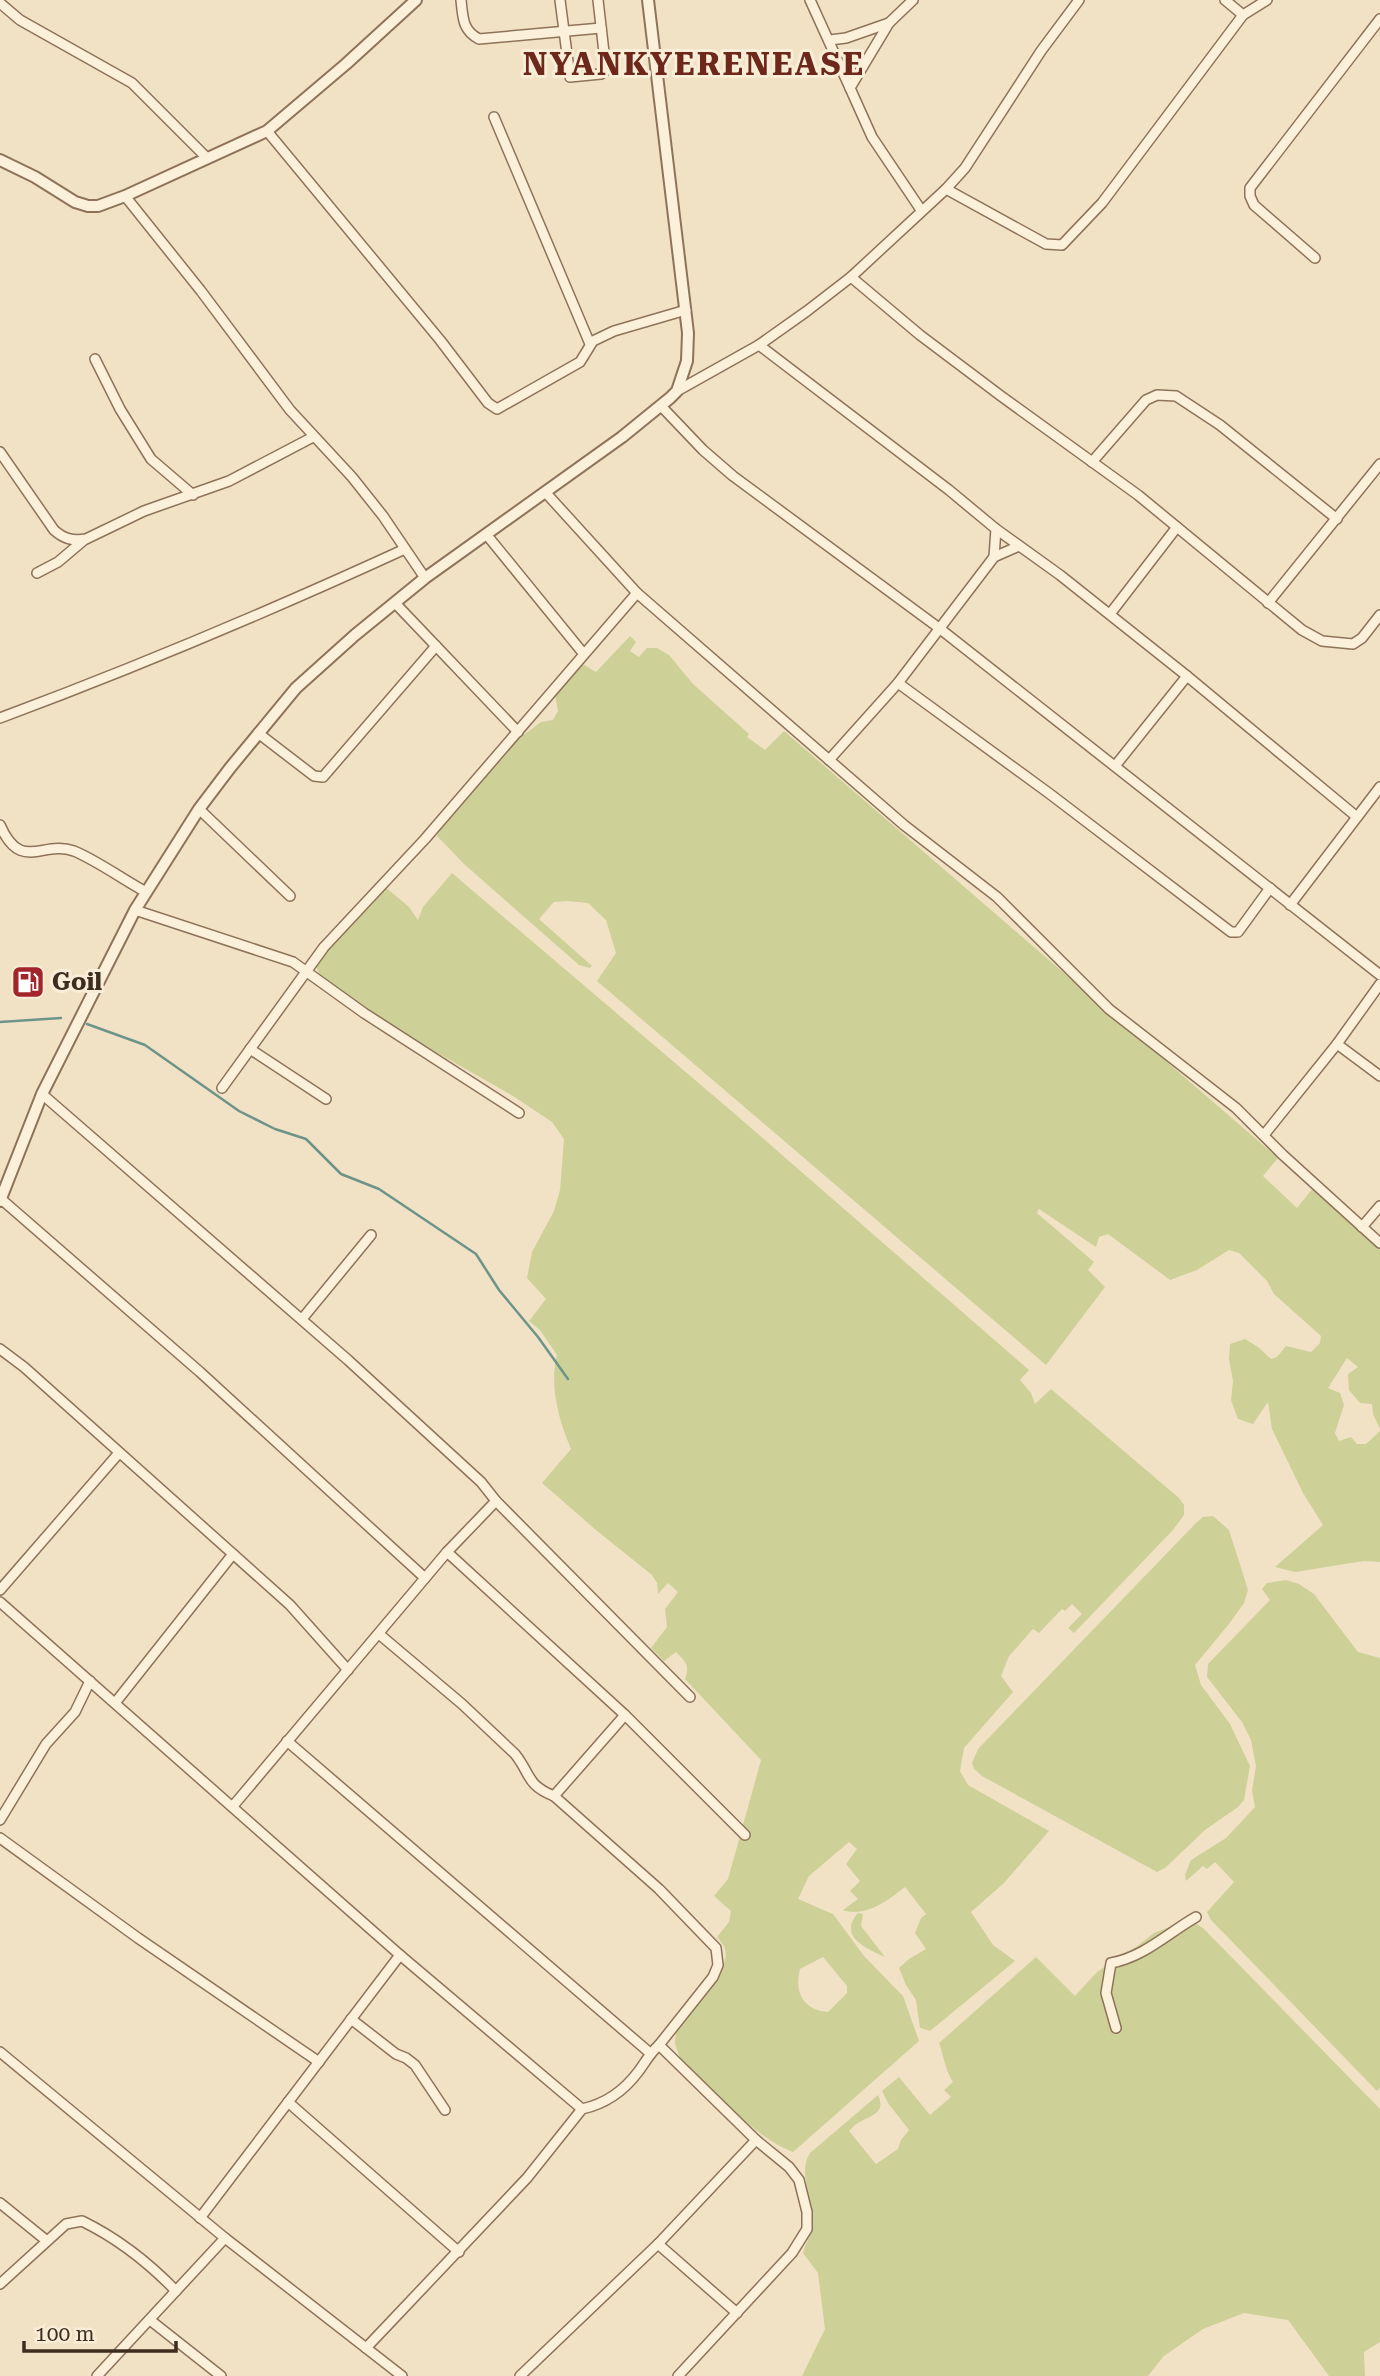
<svg xmlns="http://www.w3.org/2000/svg" width="1380" height="2376" font-family="'Roboto Serif',serif">
	<style>
		.green { fill: #cdd198; fill-rule: evenodd }
		.lines { fill: none; stroke-linecap: round; stroke-linejoin: round }
		.stream { stroke: #6d9489; stroke-width: 2.5 }
		.minor-casing { stroke: #8e735a; stroke-width: 12 }
		.tertiary-casing { stroke: #8e735a; stroke-width: 14 }
		.minor { stroke: #fbf0da; stroke-width: 9 }
		.tertiary { stroke: #fbf0da; stroke-width: 10 }
		.labels { text-anchor: middle; dominant-baseline: central; stroke-width: 6; stroke-linejoin: round; paint-order: stroke }
		.poi-label { font-size: 24px; font-weight: bold; fill: #3e2c1f; stroke: #f8edd6; text-anchor: start }
		.district-label { font-size: 32px; font-weight: bold; letter-spacing: 2px; fill: #6d281b; stroke: #f8edd6 }
	</style>
	<rect width="100%" height="100%" fill="#f1e2c6"/>
	<!-- green -->
	<g class="green">
		<path d="M630,636L636,642L630,651L639,657L647,648H657L669,655L693,684L749,734L747,737L765,750L784,731L1278,1158L1263,1176L1297,1208L1313,1188L1380,1247V1429L1373,1414L1372,1404L1360,1403L1349,1390L1348,1374L1358,1367L1347,1358L1328,1388L1340,1393L1344,1405L1335,1433L1339,1441L1351,1437L1357,1444H1366L1380,1431V1562L1364,1561L1295,1572L1275,1567L1323,1525L1303,1493L1272,1429L1268,1402L1253,1424L1238,1419L1231,1400L1233,1381L1229,1359L1230,1344L1245,1339L1258,1347L1271,1359L1277,1357L1286,1346L1311,1352L1320,1343L1321,1336L1274,1294L1267,1281L1239,1253L1229,1250L1197,1270L1170,1280L1108,1234L1099,1237L1096,1247L1039,1209L1037,1213L1094,1262L1088,1270L1105,1287L1046,1365L597,981L616,953L606,920L588,903L567,901L554,902L539,919L592,966L590,968L579,965L464,864L437,836L444,820L510,745L541,722L553,720L558,711L555,695L581,663L596,672Z"/>
		<path d="M452,873L735,1114L1029,1370L1020,1380L1031,1393L1035,1404L1051,1389L1179,1498L1184,1505V1515L1173,1530L1074,1633L1068,1628L1082,1614L1072,1604L1065,1611L1062,1609L1039,1633L1033,1629L1009,1656L1001,1676L1013,1692L964,1748L960,1771L968,1785L1049,1831L1004,1883L971,1912L993,1945L1015,1961L930,2031L920,2028L916,2000L906,1985L899,1968L909,1959L926,1949L915,1933L921,1918L926,1914L905,1887C888,1900 866,1918 843,1910L858,1899L850,1891L860,1881L846,1864L857,1849L849,1842L809,1876L798,1899L833,1914L864,1956L903,1996L919,2041L793,2152C754,2138 711,2087 680,2058L675,2044L676,2032L724,1963C728,1951 725,1946 717,1937L729,1922L731,1911L714,1896L728,1879L761,1760L685,1679C690,1665 686,1662 676,1652L664,1661L651,1648L667,1627L665,1609L678,1592L668,1583L658,1594L657,1583L652,1575L596,1530L542,1483L571,1449C559,1421 549,1386 557,1355L540,1330L529,1321L546,1299L527,1278L532,1252L554,1211L560,1190L564,1139L552,1122L513,1096L420,1043L343,995L321,978L315,964L383,885L409,907L418,920L423,907ZM823,1957L847,1986V1993L828,2012C803,2010 794,1992 800,1969Z"/>
		<path d="M1213,1516L1229,1530L1248,1590L1244,1603L1229,1624L1195,1665L1201,1685L1230,1724L1250,1766L1244,1800L1238,1807L1205,1830L1165,1868L1157,1872L982,1776L974,1769L972,1763L978,1749L1196,1523L1203,1517Z"/>
		<path d="M1286,1580L1299,1584L1314,1594L1358,1652L1380,1658V2088L1377,2091L1211,1920L1207,1912L1234,1882L1215,1862L1207,1869L1203,1866L1186,1881L1185,1875L1191,1860L1226,1838L1255,1807L1252,1790L1256,1766L1251,1740L1242,1722L1207,1677L1208,1664L1270,1600L1262,1589L1267,1583Z"/>
		<path d="M858,1913L863,1914L861,1926L885,1957C868,1949 837,1937 858,1913Z"/>
		<path d="M1193,1921L1204,1929L1380,2109V2342L1364,2352L1365,2376H1329L1288,2320L1244,2313L1203,2329L1164,2356L1148,2376H802L825,2329L818,2273L803,2253C806,2241 814,2232 813,2220C813,2199 797,2173 810,2153L878,2095C887,2113 870,2116 858,2123C854,2125 852,2129 849,2131L876,2164L898,2149L901,2140L909,2130L888,2103L882,2091L899,2077L930,2115L951,2097L944,2090L953,2082C945,2070 944,2056 939,2043L1036,1957L1075,1996L1096,1973L1119,1956L1136,1947L1154,1933L1172,1926L1179,1931Z"/>
	</g>
	<g class="lines">
		<!-- stream -->
		<g class="stream">
			<path d="M0,1022L61,1018"/>
			<path d="M87,1024L145,1045L239,1111L275,1129L306,1139L341,1174L379,1189L476,1254L499,1290L538,1337L568,1379"/>
		</g>
		<defs>
			<g id="minor">
				<path d="M461,0C463,17 462,30 479,39L601,28"/>
				<path d="M560,0L570,77L601,74L606,70L598,0"/>
				<path d="M810,0L850,88"/>
				<path d="M913,0L889,23L850,88L872,137L921,210"/>
				<path d="M1225,0L1243,15"/>
				<path d="M0,3L20,20L132,83L207,158"/>
				<path d="M830,40L846,38L889,23"/>
				<path d="M494,117L590,344"/>
				<path d="M267,131L440,340L488,403L497,409L580,362L593,341L614,331L686,310"/>
				<path d="M946,189L1046,244L1062,245L1102,203L1243,15L1267,0"/>
				<path d="M125,196L201,291L290,410L352,477L383,516L425,578"/>
				<path d="M1315,258L1254,205L1250,196V188L1380,19"/>
				<path d="M851,277L920,335L1001,396L1138,495L1302,630L1322,641L1353,644L1362,638L1380,615"/>
				<path d="M759,345L949,490L996,529L1060,575L1187,676L1357,817"/>
				<path d="M95,359L120,409L151,459L193,495"/>
				<path d="M677,391L759,345L807,311L851,277L946,189L965,168L1041,51L1079,0"/>
				<path d="M661,406L703,450L733,476L939,628L1380,975"/>
				<path d="M0,452L54,530C64,539 72,541 86,539L144,511L229,481L313,437"/>
				<path d="M1092,462L1146,400L1157,395L1176,396L1220,425L1337,519"/>
				<path d="M546,493L637,593L904,825L997,897L1109,1009L1236,1108L1283,1155L1380,1243"/>
				<path d="M486,534L583,653"/>
				<path d="M994,557L996,529"/>
				<path d="M37,573L58,562L84,540"/>
				<path d="M395,603L518,732"/>
				<path d="M1268,603L1380,464"/>
				<path d="M1110,614L1177,527"/>
				<path d="M898,683L1050,794L1231,932H1238L1270,888"/>
				<path d="M0,718C137,667 272,610 405,549"/>
				<path d="M258,733L314,776L323,777L436,646"/>
				<path d="M829,760L898,683L994,557L1019,546"/>
				<path d="M1115,766L1187,676"/>
				<path d="M199,809L290,896"/>
				<path d="M0,825C21,873 42,840 74,851C96,860 124,880 146,892"/>
				<path d="M1290,905L1380,787"/>
				<path d="M135,910L293,962L364,1013L519,1113"/>
				<path d="M1337,1044L1380,1076"/>
				<path d="M250,1049L326,1099"/>
				<path d="M222,1088L324,947L425,839L637,593"/>
				<path d="M42,1094L348,1360L481,1482L496,1501L690,1697"/>
				<path d="M1264,1135L1337,1044L1380,984"/>
				<path d="M1,1199L200,1372L425,1578"/>
				<path d="M1362,1227L1380,1206"/>
				<path d="M302,1319L371,1235"/>
				<path d="M0,1349L24,1367L290,1605L348,1670"/>
				<path d="M447,1552L625,1715L745,1835"/>
				<path d="M0,1590L119,1453"/>
				<path d="M0,1602L400,1955L582,2109C605,2104 623,2092 638,2072C645,2063 649,2054 659,2045L713,1977L718,1965L716,1948L659,1889L554,1796C526,1785 531,1774 515,1754L462,1704L379,1634"/>
				<path d="M115,1703L233,1554"/>
				<path d="M287,1741L650,2053"/>
				<path d="M554,1796L625,1715"/>
				<path d="M233,1806L447,1552L496,1501"/>
				<path d="M0,1820L46,1744L75,1712L90,1681"/>
				<path d="M0,1838L138,1938L319,2062"/>
				<path d="M351,2019L396,2054L406,2058L415,2065L445,2110"/>
				<path d="M1116,2028L1106,1993L1111,1963C1144,1957 1168,1933 1196,1917"/>
				<path d="M659,2045L756,2140L789,2167L799,2180L807,2212V2229L792,2253L678,2376"/>
				<path d="M0,2052L225,2238L402,2376"/>
				<path d="M288,2102L459,2252"/>
				<path d="M0,2203L47,2241"/>
				<path d="M200,2218L400,1955"/>
				<path d="M658,2244L737,2313"/>
				<path d="M0,2284L66,2224L82,2221C119,2239 148,2262 176,2291"/>
				<path d="M150,2320L221,2376"/>
				<path d="M366,2348L527,2178L582,2109"/>
				<path d="M97,2376L225,2238"/>
				<path d="M520,2376L658,2244L756,2140"/>
			</g>
			<g id="tertiary">
				<path d="M0,160L35,177L75,202L88,206H98L125,196L267,131L346,64L416,0"/>
				<path d="M0,1201L42,1094L135,910L199,809L230,768L296,688L355,635L425,578L622,437L670,398L677,391L687,361L688,333L648,0"/>
			</g>
		</defs>
		<!-- minor casing -->
		<use href="#minor" class="minor-casing"/>
		<!-- tertiary casing -->
		<use href="#tertiary" class="tertiary-casing"/>
		<!-- minor -->
		<use href="#minor" class="minor"/>
		<!-- tertiary -->
		<use href="#tertiary" class="tertiary"/>
	</g>
	<!-- icons -->
	<defs>
		<symbol id="fuel-square" viewBox="-11 -11 22 22"><rect x="-9" y="-9" width="18" height="18" rx="4" fill="#a2252c" stroke="#f8edd6"/><path d="M-5.5-6h7V0h2V4h1.3V-2.5L3-4.5l.8-.8L6-3V5H2.5V1h-1V6h-7ZM-4.2-4.7v3.2H.2V-4.7Z" fill="#fff"/></symbol>
	</defs>
	<g fill-rule="evenodd">
		<use href="#fuel-square" x="9" y="963" width="38" height="38"/>
	</g>
	<g class="labels">
		<!-- poi labels -->
		<g class="poi-label">
			<text x="52" y="982">Goil</text>
		</g>
		<!-- district labels -->
		<g class="district-label">
			<text x="694" y="64">NYANKYERENEASE</text>
		</g>
	</g>
	<!-- scale -->
	<path d="M24 2341v10h152v-10" fill="none" stroke="#3e2c1f" stroke-width="3.5"/>
	<text x="35" y="2341" font-size="21" fill="#3e2c1f" stroke="#f8edd6" stroke-width="5" paint-order="stroke">100 m</text>
</svg>
